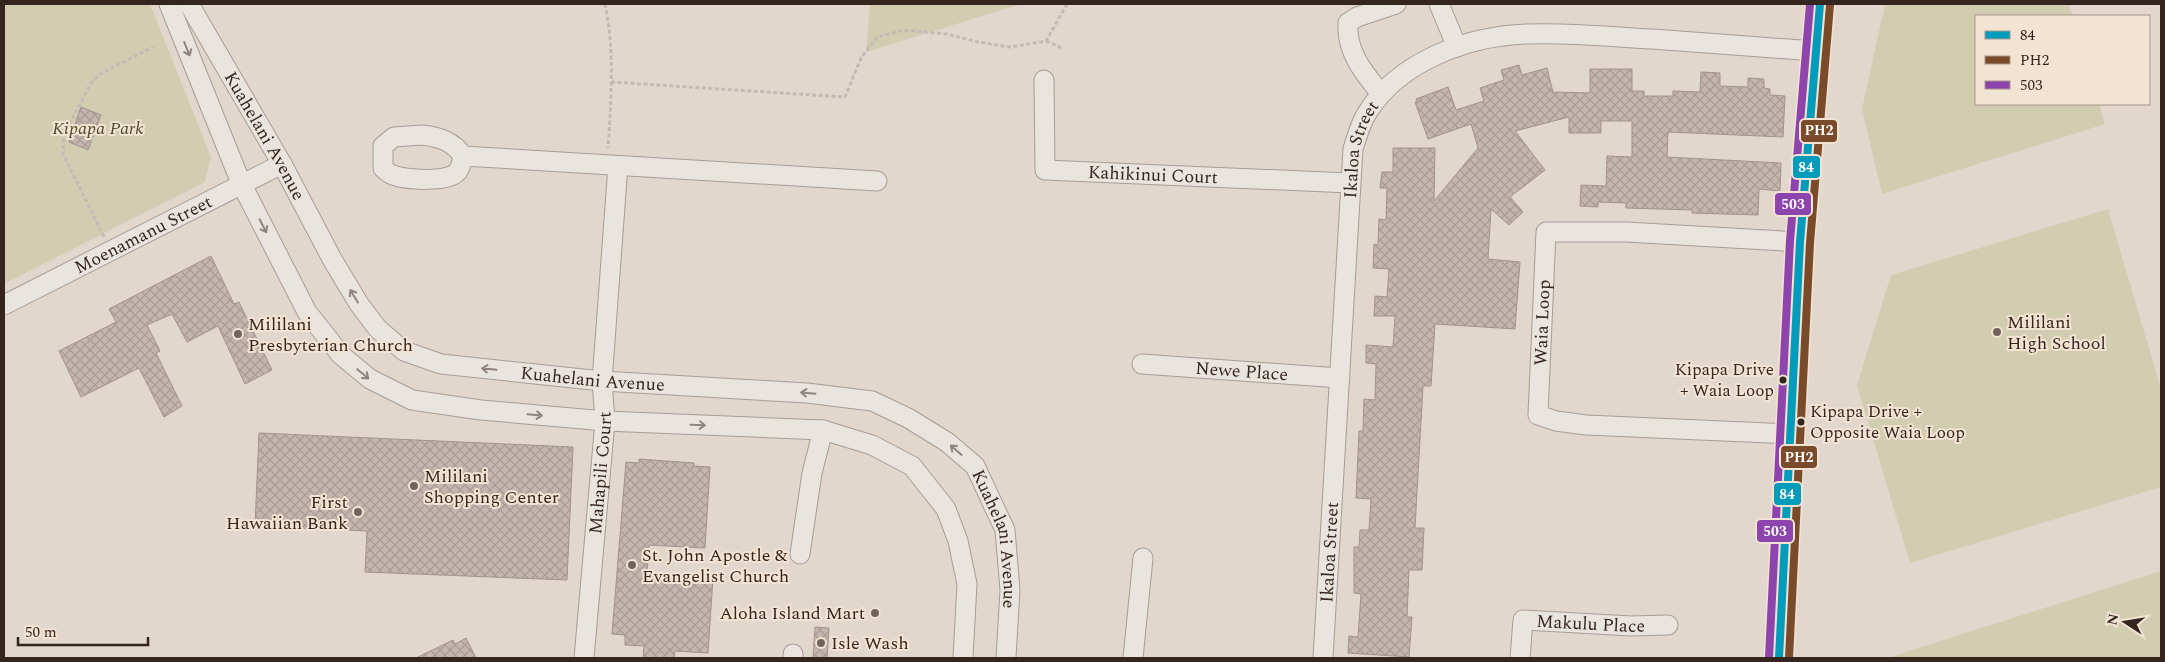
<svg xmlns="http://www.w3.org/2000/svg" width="2165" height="662" font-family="Spectral,serif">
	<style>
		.green { fill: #d2cdb1 }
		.building { fill: url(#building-cross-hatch); stroke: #a1938d }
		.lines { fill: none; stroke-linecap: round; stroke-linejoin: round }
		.minor-casing { stroke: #a69d96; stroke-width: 21 }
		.path { stroke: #c2bbb5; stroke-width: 3; stroke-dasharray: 4 2.5; stroke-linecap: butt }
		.minor { stroke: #eae4de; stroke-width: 19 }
		.bus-1-casing { stroke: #f2e3d3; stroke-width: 11 }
		.bus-2-casing { stroke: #f2e3d3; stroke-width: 11 }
		.bus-3-casing { stroke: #f2e3d3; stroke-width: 11 }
		.bus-1 { stroke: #059cbc; stroke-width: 8 }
		.bus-2 { stroke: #7a4b2a; stroke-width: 8 }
		.bus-3 { stroke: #8e44ad; stroke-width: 8 }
		.oneway { stroke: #8f847e }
		.poi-dot { fill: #71635c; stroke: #f2e3d3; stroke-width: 2 }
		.bus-dot { fill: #34251f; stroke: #f2e3d3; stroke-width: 2 }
		.labels { text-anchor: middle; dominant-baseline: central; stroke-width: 4; stroke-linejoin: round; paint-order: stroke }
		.bus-label { font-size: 17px; fill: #34251f; stroke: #f2e3d3; text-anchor: end }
		.park-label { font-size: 18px; font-style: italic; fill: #4b4e28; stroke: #f2e3d3 }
		.street-label { font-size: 18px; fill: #34251f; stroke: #f2e3d3 }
		.poi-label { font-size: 18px; fill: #34251f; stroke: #f2e3d3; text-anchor: start }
		.line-badge { stroke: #f2e3d3; stroke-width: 2 }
		.badge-label { font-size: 14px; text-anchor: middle; font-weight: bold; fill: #fff }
	</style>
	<defs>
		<pattern id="building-cross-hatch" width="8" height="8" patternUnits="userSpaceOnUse" patternTransform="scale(1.25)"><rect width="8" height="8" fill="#c4b6ae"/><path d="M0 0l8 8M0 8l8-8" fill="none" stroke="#a99c95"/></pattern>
	</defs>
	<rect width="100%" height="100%" fill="#e1d7cd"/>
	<!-- green -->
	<g class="green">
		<path d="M4,4H150L211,157L205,182L4,284Z"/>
		<path d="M870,4H1021L866,52Z"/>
		<path d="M1885,4H2069L2073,16H1976V104H2099L2105,124L1882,194L1862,109Z"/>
		<path d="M2108,209L2161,389V487L1910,563L1857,385L1891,275Z"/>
		<path d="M2161,571V658H1887Z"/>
	</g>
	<!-- building -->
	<g class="building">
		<path d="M1519,65L1522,75L1547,68L1553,92L1590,93V69H1632V91H1644V96H1673V91L1700,92L1701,72L1720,73V86L1748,87V78L1764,79V88L1770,89V95L1785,96L1783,137L1668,132L1667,157L1781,163L1780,191L1759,189L1758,215L1692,213V210L1626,208V203L1598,202V207L1580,206L1581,185L1606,186L1607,156L1632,157V121H1601V133H1569V117L1515,131L1545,170L1510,197L1523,212L1509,225L1491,209L1488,259L1520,262L1515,329L1435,324L1431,386H1423L1415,528H1424L1422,570H1409L1407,617H1412L1409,657L1348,653L1349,636L1358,637L1361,594L1354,593V547H1359L1360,530H1369L1371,499L1356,498L1359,431H1363L1364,399L1375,400L1376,364L1366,363V345L1393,347L1395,316H1374L1375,296L1387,297L1389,269L1373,268L1374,244L1378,245L1379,219L1386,220L1387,188H1380L1382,172H1393V148H1435L1434,201L1478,148L1471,124L1428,139L1415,102H1417L1416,99L1448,87L1456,110L1484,101L1480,88L1504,80L1501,70Z"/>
		<path d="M81,107L101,115L88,150L69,142Z"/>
		<path d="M211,256L234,304L239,302L272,370L245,384L218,326L187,342L172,314L147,325L160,351L156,353L182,406L164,417L139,368L81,397L59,351L116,322L109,309Z"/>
		<path d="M259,433L573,447L567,580L365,572L367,531L255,526Z"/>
		<path d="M639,459L694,463V466L710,467L705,548L649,545L647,574L713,578L708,653L675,651L674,658H643L644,646L625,645V635L612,634L626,462L639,463Z"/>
		<path d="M815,627L829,628L827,658H813Z"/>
		<path d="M466,638L476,658H416L453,640L455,644Z"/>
	</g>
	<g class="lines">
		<defs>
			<g id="minor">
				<path d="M169,4L241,183L307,312L341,355L370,379L412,400L481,410L605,421L823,430L872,445L912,466L946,509L958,541L967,584L963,658"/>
				<path id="s1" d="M189,4L282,164L332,259L359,304L378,329L404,351L441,364L602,381L807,393L872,401L908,418L947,442L975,466L1005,530L1010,590L1006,658"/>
				<path d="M1439,4L1457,47"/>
				<path id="s2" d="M1044,80L1045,170L1350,183"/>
				<path d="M1381,94C1364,73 1346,52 1348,23L1357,17L1396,4"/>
				<path d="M422,135C439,137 453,141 463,156C462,160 461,167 458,171C450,183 405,180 393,175C389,174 386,171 383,168V146L394,137Z"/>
				<path d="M463,156L877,181"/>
				<path id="s3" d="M4,305L282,164"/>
				<path id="s4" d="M1142,364L1340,378"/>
				<path id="s5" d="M1789,434L1586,425L1556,421L1538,415L1546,232H1626L1800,242"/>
				<path d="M800,554L812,473L823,430"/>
				<path id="s6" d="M584,658L605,421L602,381L618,166"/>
				<path d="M793,658V654"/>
				<path d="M1133,658L1143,558"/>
				<path id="s7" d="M1323,658L1353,149C1357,137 1360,124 1367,113C1399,61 1468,36 1527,34C1569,32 1611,37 1652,39C1706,43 1761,47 1815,51"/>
				<path id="s8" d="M1520,658L1523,620L1631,626L1668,625"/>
				<path d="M1779,658L1800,242L1820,4"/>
			</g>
		</defs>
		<!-- minor casing -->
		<use href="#minor" class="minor-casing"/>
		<!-- path -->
		<g class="path">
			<path d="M605,4C615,51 611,100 608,148"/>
			<path d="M1046,41L1062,48"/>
			<path d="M611,82L845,97L861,58L877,37L904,30L947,34L978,42L1010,47L1046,41L1067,4"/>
			<path d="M104,237L63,154L64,135L91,83L100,74L153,47"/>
		</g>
		<!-- minor -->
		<use href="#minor" class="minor"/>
		<defs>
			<path id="bus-1" d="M1779,658L1800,242L1820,4"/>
			<path id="bus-2" d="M1789,658L1810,243L1830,5"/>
			<path id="bus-3" d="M1769,657L1790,241L1810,4"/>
		</defs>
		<!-- bus-1 casing -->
		<use href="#bus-1" class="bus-1-casing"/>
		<!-- bus-2 casing -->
		<use href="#bus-2" class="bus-2-casing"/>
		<!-- bus-3 casing -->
		<use href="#bus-3" class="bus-3-casing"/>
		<!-- bus-1 -->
		<use href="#bus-1" class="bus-1"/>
		<!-- bus-2 -->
		<use href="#bus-2" class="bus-2"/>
		<!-- bus-3 -->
		<use href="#bus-3" class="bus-3"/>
	</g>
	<!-- one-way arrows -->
	<defs><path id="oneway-shaft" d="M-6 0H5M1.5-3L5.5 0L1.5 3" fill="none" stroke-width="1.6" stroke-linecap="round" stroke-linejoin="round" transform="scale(1.25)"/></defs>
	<g class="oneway">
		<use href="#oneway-shaft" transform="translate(187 49) rotate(68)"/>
		<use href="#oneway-shaft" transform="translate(263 226) rotate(63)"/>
		<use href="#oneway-shaft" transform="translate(354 296) rotate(-121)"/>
		<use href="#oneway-shaft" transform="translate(489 369) rotate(-174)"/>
		<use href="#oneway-shaft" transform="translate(363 374) rotate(40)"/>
		<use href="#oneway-shaft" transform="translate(808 393) rotate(-175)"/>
		<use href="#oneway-shaft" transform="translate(535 415) rotate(5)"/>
		<use href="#oneway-shaft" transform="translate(698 425) rotate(2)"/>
		<use href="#oneway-shaft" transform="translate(956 450) rotate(-139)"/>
	</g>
	<!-- markers -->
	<g class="poi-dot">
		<circle cx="1997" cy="332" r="5"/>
		<circle cx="238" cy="334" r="5"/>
		<circle cx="414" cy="486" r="5"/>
		<circle cx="358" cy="512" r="5"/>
		<circle cx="632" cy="565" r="5"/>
		<circle cx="875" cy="613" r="5"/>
		<circle cx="821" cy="643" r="5"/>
	</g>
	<g class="bus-dot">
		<circle cx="1783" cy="380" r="4.5"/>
		<circle cx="1801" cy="422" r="4.5"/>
	</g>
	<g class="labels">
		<!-- bus labels -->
		<g class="bus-label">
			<text x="1774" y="370">Kipapa Drive<tspan x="1774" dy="21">+ Waia Loop</tspan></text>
			<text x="1810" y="412" text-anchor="start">Kipapa Drive +<tspan x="1810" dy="21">Opposite Waia Loop</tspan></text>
		</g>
		<!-- park labels -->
		<g class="park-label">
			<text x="98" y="128">Kipapa Park</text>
		</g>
		<!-- street labels -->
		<g class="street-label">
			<text stroke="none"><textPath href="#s1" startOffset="152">Kuahelani Avenue</textPath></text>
			<text stroke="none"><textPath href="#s7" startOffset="511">Ikaloa Street</textPath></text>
			<text stroke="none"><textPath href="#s2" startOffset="198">Kahikinui Court</textPath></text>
			<text stroke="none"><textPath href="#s3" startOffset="156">Moenamanu Street</textPath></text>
			<text stroke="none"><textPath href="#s5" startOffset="345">Waia Loop</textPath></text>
			<text stroke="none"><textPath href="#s4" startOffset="100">Newe Place</textPath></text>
			<text stroke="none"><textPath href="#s1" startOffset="602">Kuahelani Avenue</textPath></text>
			<text stroke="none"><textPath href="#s6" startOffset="186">Mahapili Court</textPath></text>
			<text stroke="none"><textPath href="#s1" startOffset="1082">Kuahelani Avenue</textPath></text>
			<text stroke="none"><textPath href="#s7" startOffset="106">Ikaloa Street</textPath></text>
			<text stroke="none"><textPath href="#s8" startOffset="106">Makulu Place</textPath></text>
		</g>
		<!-- poi labels -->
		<g class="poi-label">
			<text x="2007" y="322">Mililani<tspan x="2007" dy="21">High School</tspan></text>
			<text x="248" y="324">Mililani<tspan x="248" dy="21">Presbyterian Church</tspan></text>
			<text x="424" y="476">Mililani<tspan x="424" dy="21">Shopping Center</tspan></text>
			<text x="348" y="502" text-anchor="end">First<tspan x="348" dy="21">Hawaiian Bank</tspan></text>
			<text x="642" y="555">St. John Apostle &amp;<tspan x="642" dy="21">Evangelist Church</tspan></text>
			<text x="865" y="613" text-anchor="end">Aloha Island Mart</text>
			<text x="831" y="643">Isle Wash</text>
		</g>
	</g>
	<g class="line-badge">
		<rect x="1800" y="119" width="38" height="24" rx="5" fill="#7a4b2a"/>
		<rect x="1792" y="155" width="29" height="24" rx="5" fill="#059cbc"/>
		<rect x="1774" y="192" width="38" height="24" rx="5" fill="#8e44ad"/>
		<rect x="1780" y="445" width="38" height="24" rx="5" fill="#7a4b2a"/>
		<rect x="1773" y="482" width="29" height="24" rx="5" fill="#059cbc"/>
		<rect x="1756" y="519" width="38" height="24" rx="5" fill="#8e44ad"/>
	</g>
	<g class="badge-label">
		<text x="1819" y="135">PH2</text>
		<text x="1806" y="172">84</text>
		<text x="1793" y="209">503</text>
		<text x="1799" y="462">PH2</text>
		<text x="1787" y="499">84</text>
		<text x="1775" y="536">503</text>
	</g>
	<!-- border -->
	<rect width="2165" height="662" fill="none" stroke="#34251f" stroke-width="10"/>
	<!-- legend -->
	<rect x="1975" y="15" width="175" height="90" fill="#f2e3d3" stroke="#a6978b"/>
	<rect x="1985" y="31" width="25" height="8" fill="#059cbc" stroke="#a6978b"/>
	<text x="2020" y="40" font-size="15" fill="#34251f">84</text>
	<rect x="1985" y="56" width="25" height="8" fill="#7a4b2a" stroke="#a6978b"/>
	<text x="2020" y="65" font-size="15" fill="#34251f">PH2</text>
	<rect x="1985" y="81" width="25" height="8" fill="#8e44ad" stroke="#a6978b"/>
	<text x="2020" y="90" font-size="15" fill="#34251f">503</text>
	<!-- north arrow -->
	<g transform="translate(2125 622) rotate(282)" stroke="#f2e3d3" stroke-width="4" paint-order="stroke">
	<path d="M0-4L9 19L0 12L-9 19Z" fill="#34251f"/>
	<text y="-8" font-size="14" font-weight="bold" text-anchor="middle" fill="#34251f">N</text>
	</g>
	<!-- scale -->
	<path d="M18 637v8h130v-8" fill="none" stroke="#34251f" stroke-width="2.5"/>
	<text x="25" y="637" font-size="15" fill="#34251f" stroke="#f2e3d3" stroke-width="4" paint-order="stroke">50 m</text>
</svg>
